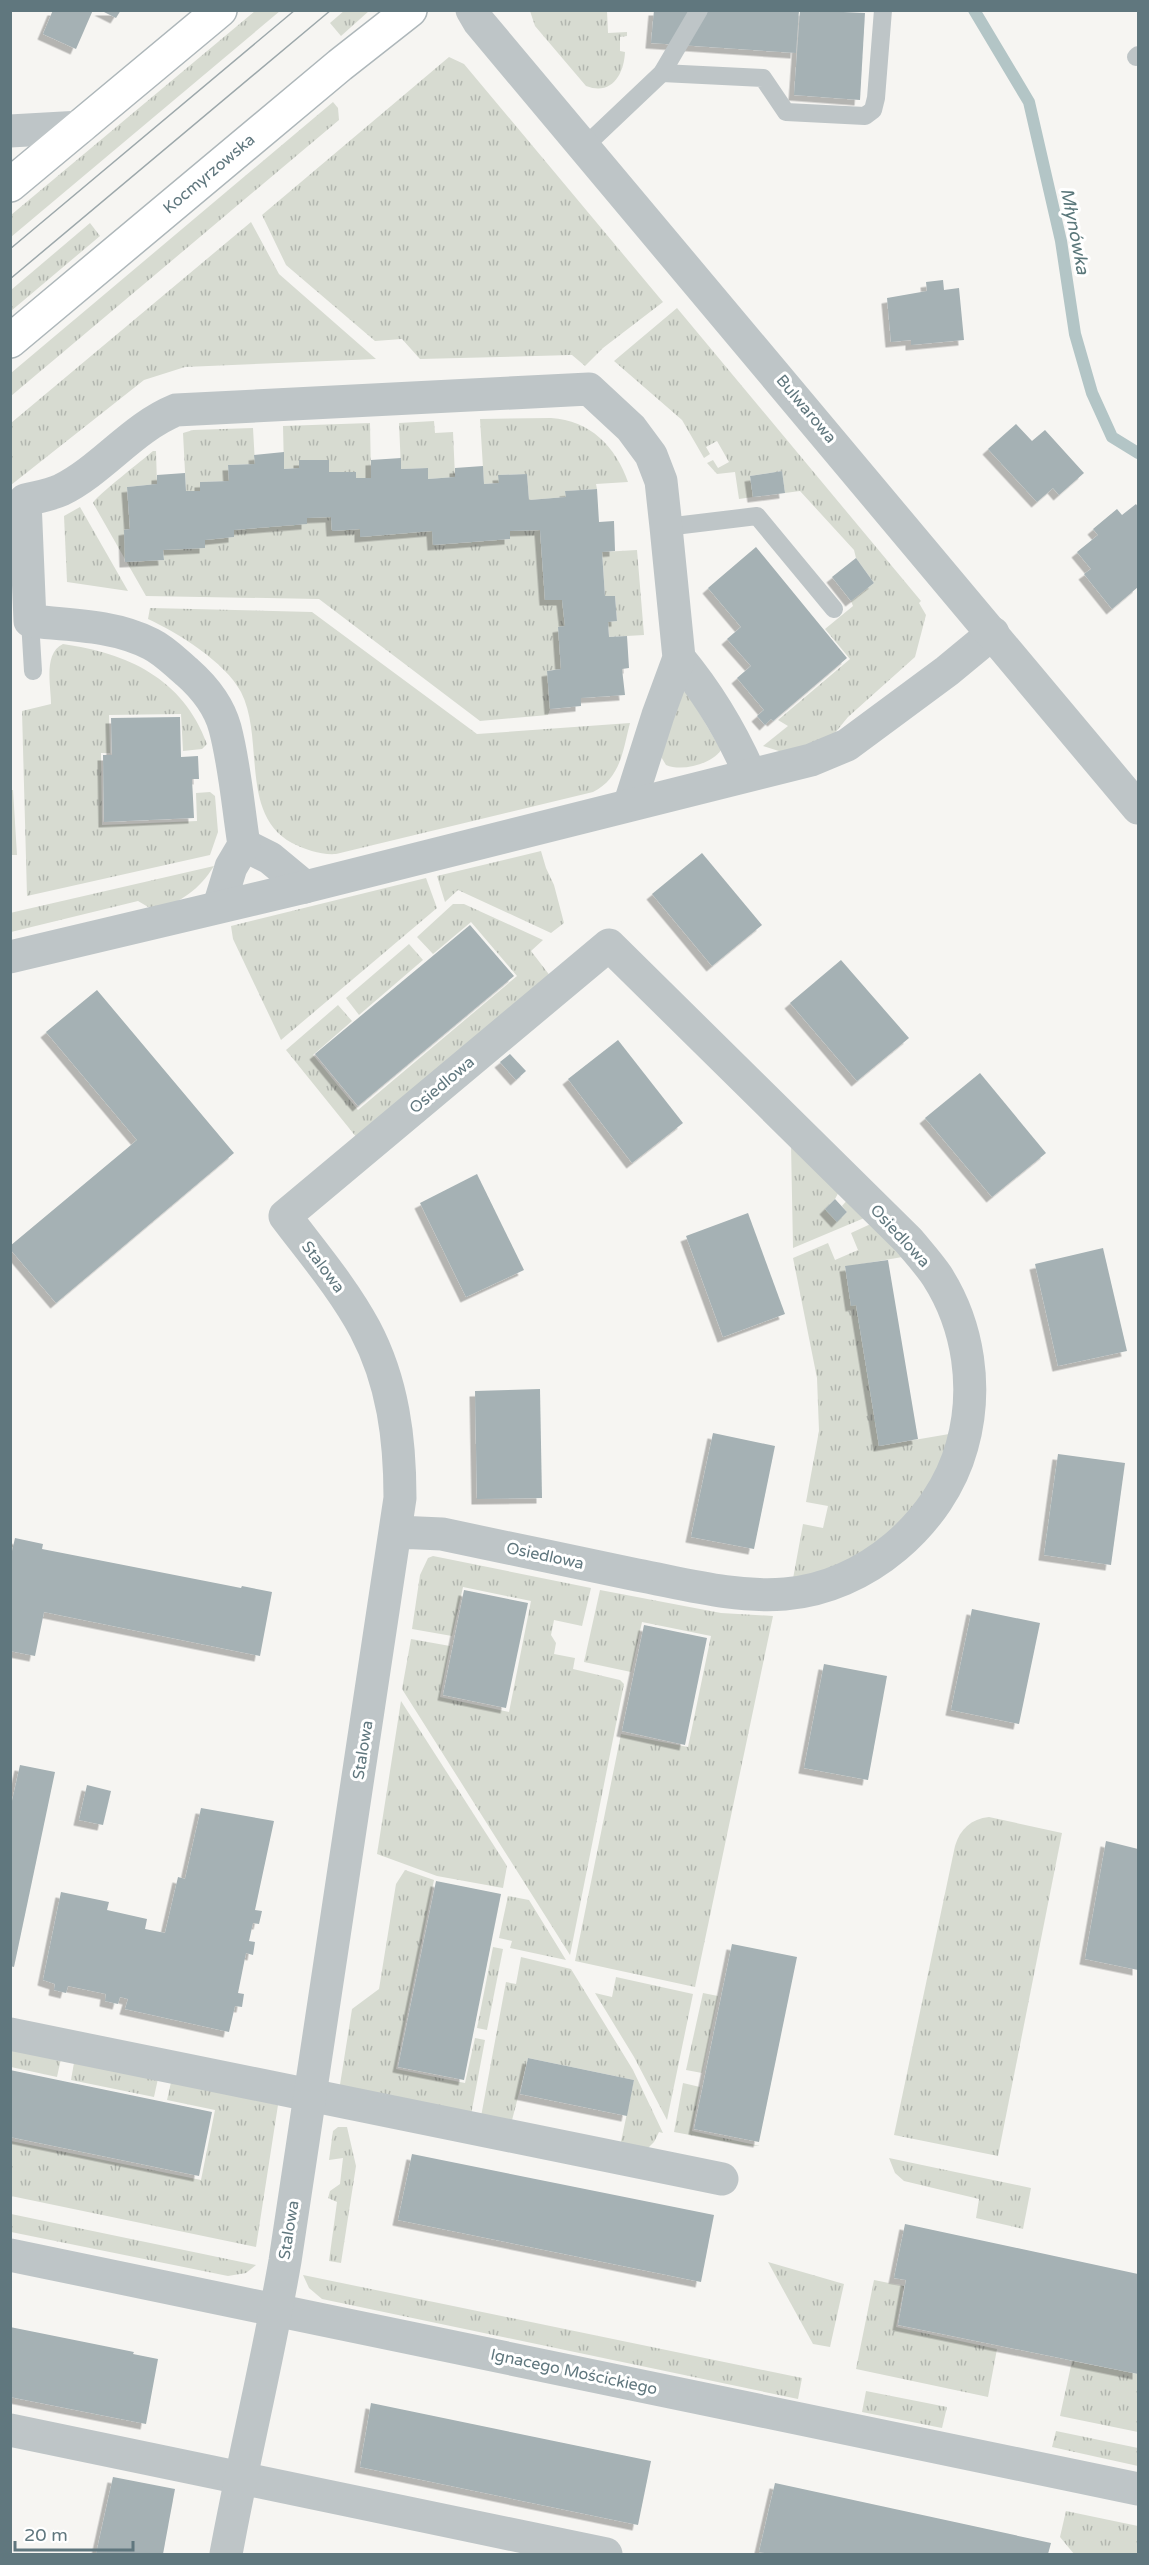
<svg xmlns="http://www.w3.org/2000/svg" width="1149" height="2565" font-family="'Varela Round',sans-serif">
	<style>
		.grass { fill: url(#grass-tufts) }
		.park { fill: #d7dbd1 }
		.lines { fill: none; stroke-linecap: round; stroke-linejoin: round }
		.stream { stroke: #b3c5c6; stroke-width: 12 }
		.building { fill: #a5b1b4; filter: url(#shadow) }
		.secondary-casing { stroke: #aeb7ba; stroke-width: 36 }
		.service { stroke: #bec5c7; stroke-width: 18 }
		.minor { stroke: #bec5c7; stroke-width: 33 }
		.tertiary { stroke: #bec5c7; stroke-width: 33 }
		.secondary { stroke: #fff; stroke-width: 33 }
		.tram { stroke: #9da8ab; stroke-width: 1.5 }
		.labels { text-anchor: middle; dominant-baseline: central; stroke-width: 6; stroke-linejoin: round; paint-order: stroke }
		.street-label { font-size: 16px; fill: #60777e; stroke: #fff }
		.water-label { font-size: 18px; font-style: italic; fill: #5a777a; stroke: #fff }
	</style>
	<defs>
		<pattern id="grass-tufts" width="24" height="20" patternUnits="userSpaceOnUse" patternTransform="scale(1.5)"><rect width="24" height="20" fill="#d7dbd1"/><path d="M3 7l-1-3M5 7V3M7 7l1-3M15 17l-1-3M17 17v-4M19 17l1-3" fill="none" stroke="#b2b6af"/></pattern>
		<filter id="shadow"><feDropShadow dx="-5.5" dy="5.5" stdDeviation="0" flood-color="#0004"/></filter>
	</defs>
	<rect width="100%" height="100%" fill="#f6f5f2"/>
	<!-- grass -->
	<g class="grass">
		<path d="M345,10L369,11L341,36L330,23Z"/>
		<path d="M255,11H280L11,237V215Z"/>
		<path d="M530,11H607L608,33L627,32V36L620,37V51L625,52C624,74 612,96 586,86L535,26Z"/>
		<path d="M449,57L464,64L663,302L603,348L585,366L572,355L420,359L402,339L375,341L286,265L262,215Z"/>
		<path d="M333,102L338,108L339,120L11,396V373Z"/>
		<path d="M251,222L279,274L376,359L185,367L144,380L11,485V423Z"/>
		<path d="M90,223L100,236L11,311V290Z"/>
		<path d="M677,308L921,601L919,603L926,615L915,657L848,717L825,745L782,752L763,746L788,726L778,720L850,659L825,629L853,606L851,601L874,583L856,558L854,550L800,491L785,493L782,471L750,476L753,497L739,499L735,472L717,474L707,463L713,460L718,468L729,462L717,441L706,447L710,454L704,458L682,420L614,361Z"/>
		<path d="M551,418C590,420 616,447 628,482L596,484L597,489L566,491V497L529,500L527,474L499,475V483L484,484L480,419Z"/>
		<path d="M434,421L435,433L453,432L455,477L428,479L427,468L401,469L399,423Z"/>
		<path d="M370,423L371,478H356V472H329L328,460H299V468L284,469L283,426Z"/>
		<path d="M253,428L255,464L228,465L229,481L200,482V491H186L183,433L193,430Z"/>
		<path d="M153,451H156L157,484L127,487L130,529L124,530L126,562L164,560L163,550L205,548V540L234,537V530L306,524L307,518L331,517L332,531L360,529V537L432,531L434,545L510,539V531L540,530L545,600H562L565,626L558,627L561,669L547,671L550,709L548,715L480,721L319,599L146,596L93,503C96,496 144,459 153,451Z"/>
		<path d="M80,507L128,591L67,582L64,516Z"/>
		<path d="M637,550L644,635L609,637L608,622L617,621L615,596H605L602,552Z"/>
		<path d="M150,608L312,612L477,734L630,723C623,750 621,778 593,792L336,854C321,855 306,850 292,843C239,814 265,739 241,692C225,662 178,633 148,619Z"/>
		<path d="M63,644C127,653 183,678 207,744L202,749L183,751L181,714L109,715L110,753H101L102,825L197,821L196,793L210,792L215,796L218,832L210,855L27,896L22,711L51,704C51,686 43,653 63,644Z"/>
		<path d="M681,692H687L721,750C712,764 682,772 666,765L660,755Z"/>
		<path d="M541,851L546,868L554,885L564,923L551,933L458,890L445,902L437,876Z"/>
		<path d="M214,866C199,890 182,901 155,911L138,901L11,932L10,913Z"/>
		<path d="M426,878L437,908L281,1040L233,939L231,926Z"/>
		<path d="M453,904H464L543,940L531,951L551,977L357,1138L286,1050L338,1005L352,1021L313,1055L358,1110L517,976L471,922L433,954L417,937Z"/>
		<path d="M409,944L423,960L359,1015L346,998Z"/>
		<path d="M791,1144L841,1188L835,1199L825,1209L837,1221L847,1212L842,1206L849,1198L869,1216L793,1248Z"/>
		<path d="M875,1222L908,1256L845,1267L851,1305H856L879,1446L955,1433L935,1483L876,1549L792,1584L803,1524L823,1528L828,1506L806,1502L819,1431L817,1378L793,1258L828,1243L835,1260L858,1250L851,1233Z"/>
		<path d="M433,1556L591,1588L582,1626L554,1620L551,1635L556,1643L554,1654L575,1658L573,1669L620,1680L624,1684L570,1955L402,1689L411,1639L450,1646L440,1697L509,1712L531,1601L463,1587L452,1636L412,1629L420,1575L428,1558Z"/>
		<path d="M600,1590L721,1613L773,1616L695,1987L575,1961L621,1734L688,1747L711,1636L642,1622L631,1672L584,1662Z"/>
		<path d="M401,1701L507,1866L503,1888L437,1876L377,1854Z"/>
		<path d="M989,1817L1062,1833L998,2156L894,2135L955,1846C960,1829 971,1819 989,1817Z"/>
		<path d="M405,1870L434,1880L396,2069L465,2083L475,2038L485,2040L470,2120L339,2091L352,2009L379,1989L396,1884Z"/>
		<path d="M508,1896L529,1900L566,1960L510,1948L512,1941L499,1938Z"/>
		<path d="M493,1947L503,1949L487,2030L477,2028Z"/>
		<path d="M521,1957L571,1969L633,2070L663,2133L659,2132L654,2142L646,2150L619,2151L634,2080L528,2058L510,2128L480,2122L506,1982L516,1984Z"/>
		<path d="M616,1977L693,1994L667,2120L634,2057L595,1993L612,1997Z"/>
		<path d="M703,1993L718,1996L702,2073L686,2070Z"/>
		<path d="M11,2044L62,2054L57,2077L11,2067Z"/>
		<path d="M75,2057L159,2074L154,2097L71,2080Z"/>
		<path d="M172,2078L278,2105L256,2247L11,2196V2141L201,2180L215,2110L167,2100Z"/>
		<path d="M683,2083L700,2087L692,2131L760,2146L743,2145L674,2132Z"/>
		<path d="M338,2127H347L356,2166L341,2263L329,2261L337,2202L328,2198L330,2191L340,2184L343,2158L329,2160L333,2131Z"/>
		<path d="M889,2158L1031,2188L1023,2229L976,2218L979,2199L904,2181L895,2173Z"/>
		<path d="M10,2214H11L256,2265L246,2273L228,2276L11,2232Z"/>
		<path d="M768,2262L844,2284L830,2347L813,2344Z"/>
		<path d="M303,2275L802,2378L798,2399L322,2299L309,2288Z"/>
		<path d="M874,2280L904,2286L896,2327L997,2349L988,2397L856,2369Z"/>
		<path d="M1072,2361L1138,2374V2432L1060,2416Z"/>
		<path d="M866,2391L947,2407L942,2428L862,2412Z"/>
		<path d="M1056,2431L1138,2448V2466L1052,2447Z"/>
		<path d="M1066,2511L1138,2526V2554H1074L1060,2537Z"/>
	</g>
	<!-- park -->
	<path class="park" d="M11,790H13L17,855H11Z"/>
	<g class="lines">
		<!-- stream -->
		<path class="stream" d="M974,10L1029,102L1061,241L1075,334L1092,393L1112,437L1138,453"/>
	</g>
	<!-- building -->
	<g class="building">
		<path d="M53,10H93L76,49L43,34Z"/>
		<path d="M100,10H121L116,18Z"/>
		<path d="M654,10H799L796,53L651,43Z"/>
		<path d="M800,10L865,13L860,100L794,95Z"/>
		<path d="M943,280L944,290L959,288L964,340L911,345V340L891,342L887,298L927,291L926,282Z"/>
		<path d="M1016,424L1032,441L1045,430L1084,473L1059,495L1053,488L1037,502L988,449Z"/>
		<path d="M284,452V469L299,468V460H329V472H356V478H371V460L401,458V469L428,468V479L455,477V468L483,466L484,484L499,483L498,475L527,474L529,500L566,497L565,491L597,489L599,522L614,521L615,551L602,552L605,596H615L617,621L608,622L609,637L627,636L629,668L622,669L625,695L581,698V706L550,709L547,671L561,669L558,627L565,626L562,600H545L540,530L510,531V539L433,545L432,531L360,537V529L332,531L331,517L307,518V524L234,530V537L205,540V548L163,550L164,560L125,562L124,530L130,529L127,487L157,484V475L185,473L186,491H200V482L229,481L228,465L255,464L254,455Z"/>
		<path d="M782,471L785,493L753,497L750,476Z"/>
		<path d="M1136,504L1138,507V587L1112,609L1084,574L1091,569L1077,552L1098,535L1093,529L1117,509L1122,515Z"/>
		<path d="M756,547L847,658L773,721L771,719L765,725L757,716L764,710L737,678L751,666L727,639L741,627L708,588Z"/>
		<path d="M856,558L874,583L851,601L832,577Z"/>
		<path d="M180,717L181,757L198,756L199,779H192L194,818L104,822L103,755H112L111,718Z"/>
		<path d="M702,853L762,925L712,966L652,894Z"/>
		<path d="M470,925L514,976L358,1106L315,1054Z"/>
		<path d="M841,960L909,1038L857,1081L790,1003Z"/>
		<path d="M97,990L234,1153L56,1303L10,1249V1246L137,1140L46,1032Z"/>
		<path d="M618,1040L683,1123L632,1163L568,1079Z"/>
		<path d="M510,1054L526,1071L516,1080L500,1062Z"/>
		<path d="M980,1073L1046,1153L992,1197L925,1118Z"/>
		<path d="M477,1174L524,1270L466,1297L420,1203Z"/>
		<path d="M835,1199L847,1212L837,1222L825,1209Z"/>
		<path d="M748,1213L785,1314L723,1337L686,1236Z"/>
		<path d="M1103,1248L1127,1351L1058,1366L1035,1264Z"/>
		<path d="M888,1260L918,1439L879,1446L856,1305L851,1306L845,1266Z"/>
		<path d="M540,1389L542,1498L477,1499L475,1391Z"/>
		<path d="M713,1433L775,1446L754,1549L691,1537Z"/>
		<path d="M1058,1454L1125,1463L1111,1565L1044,1555Z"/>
		<path d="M15,1538L43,1544L42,1549L241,1588L242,1586L272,1592L260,1656L44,1612L35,1656L10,1651V1560Z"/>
		<path d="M464,1590L528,1603L506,1708L443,1695Z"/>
		<path d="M972,1609L1040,1623L1019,1724L951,1710Z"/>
		<path d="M644,1625L707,1638L685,1745L622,1731Z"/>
		<path d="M824,1664L887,1676L868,1780L804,1768Z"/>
		<path d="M20,1765L55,1772L14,1967L10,1966V1810Z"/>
		<path d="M87,1785L111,1791L103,1825L79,1820Z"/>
		<path d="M201,1808L274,1821L255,1910L262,1911L259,1924L253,1923L249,1941L255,1942L253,1955L246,1953L238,1993L244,1994L242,2007L235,2006L229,2032L125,2009L128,1999L120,1997L118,2004L105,2001L106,1994L68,1986L66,1993L54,1990L55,1984L43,1980L61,1892L109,1902L107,1910L147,1919L145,1929L165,1933L178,1877L185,1879Z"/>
		<path d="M1106,1841L1138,1849V1970L1085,1959Z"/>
		<path d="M436,1881L501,1894L464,2080L398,2067Z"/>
		<path d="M732,1944L797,1957L759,2142L694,2129Z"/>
		<path d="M528,2058L634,2080L627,2116L520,2094Z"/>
		<path d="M10,2070L212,2112L199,2176L10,2137Z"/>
		<path d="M412,2154L714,2215L701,2282L398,2220Z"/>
		<path d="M905,2224L1138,2274V2374L898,2325L906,2280L894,2278Z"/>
		<path d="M10,2327L134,2352L133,2354L158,2359L146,2424L10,2397Z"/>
		<path d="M371,2403L651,2461L638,2525L360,2467Z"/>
		<path d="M113,2477L175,2489L163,2554H96Z"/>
		<path d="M775,2483L1051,2543L1048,2554H769L759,2552Z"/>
	</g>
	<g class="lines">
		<defs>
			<g id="secondary">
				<path d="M10,185L220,10"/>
				<path d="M10,341L340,65L410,10"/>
			</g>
		</defs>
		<!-- secondary casing -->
		<use href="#secondary" class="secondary-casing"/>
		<!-- service -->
		<g class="service">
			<path d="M1136,57L1138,55"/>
			<path d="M662,73L763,78L786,112L865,116L873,110L876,98L883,10"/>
			<path d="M585,146L662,73L699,10"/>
			<path d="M666,527L757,516L834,609"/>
			<path d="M30,621L33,671"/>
		</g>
		<!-- minor -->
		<g class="minor">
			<path d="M10,131L81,127"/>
			<path d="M679,658C709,694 731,731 750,774"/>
			<path d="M244,845L270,858L305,887"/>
			<path d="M219,906L231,867L244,845C238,807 235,766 225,728C219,706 204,687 187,672C175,662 165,651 151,644C115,625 70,625 30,621L25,500C37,497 50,495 61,490C103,469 132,428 176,410L589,389L631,428L651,455L661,481L666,527L679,658L658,715L630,803"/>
			<path d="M10,957L305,887L811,760L847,745L947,671L993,633"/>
			<path d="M10,2034L722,2179"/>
			<path d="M10,2255L1138,2489"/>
			<path d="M10,2430L606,2554"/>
			<path d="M226,2554C244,2456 268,2359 285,2261L400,1498C400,1439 393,1382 365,1329C343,1288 312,1252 285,1216L609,945L909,1241C918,1252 929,1264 937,1276C969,1326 978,1389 962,1446C941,1523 865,1588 785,1594C735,1598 685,1584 637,1575C572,1561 507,1548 442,1534L397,1532"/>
		</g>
		<!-- tertiary -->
		<path class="tertiary" d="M472,10L479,22L1138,808"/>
		<!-- secondary -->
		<use href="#secondary" class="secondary"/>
		<!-- tram -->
		<g class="tram">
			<path d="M10,249L295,10"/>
			<path d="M10,279L331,10"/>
		</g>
	</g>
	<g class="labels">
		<!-- street labels -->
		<g class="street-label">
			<text transform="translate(209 174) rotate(-40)">Kocmyrzowska</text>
			<text transform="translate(806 409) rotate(50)">Bulwarowa</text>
			<text transform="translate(442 1085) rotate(-40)">Osiedlowa</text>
			<text transform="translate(900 1236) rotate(47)">Osiedlowa</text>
			<text transform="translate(323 1267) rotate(53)">Stalowa</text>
			<text transform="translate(545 1556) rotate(12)">Osiedlowa</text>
			<text transform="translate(363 1750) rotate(-81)">Stalowa</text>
			<text transform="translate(289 2230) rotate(-81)">Stalowa</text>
			<text transform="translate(574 2372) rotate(12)">Ignacego Mościckiego</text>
		</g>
		<!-- water labels -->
		<g class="water-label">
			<text transform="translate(1075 231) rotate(79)">Młynówka</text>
		</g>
	</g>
	<!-- border -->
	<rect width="1149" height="2565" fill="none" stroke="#60777e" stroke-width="24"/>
	<!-- scale -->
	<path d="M15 2541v9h118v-9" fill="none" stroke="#60777e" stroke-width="3"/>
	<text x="24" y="2541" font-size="18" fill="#60777e" stroke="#ffffff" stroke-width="4.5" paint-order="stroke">20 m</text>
</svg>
